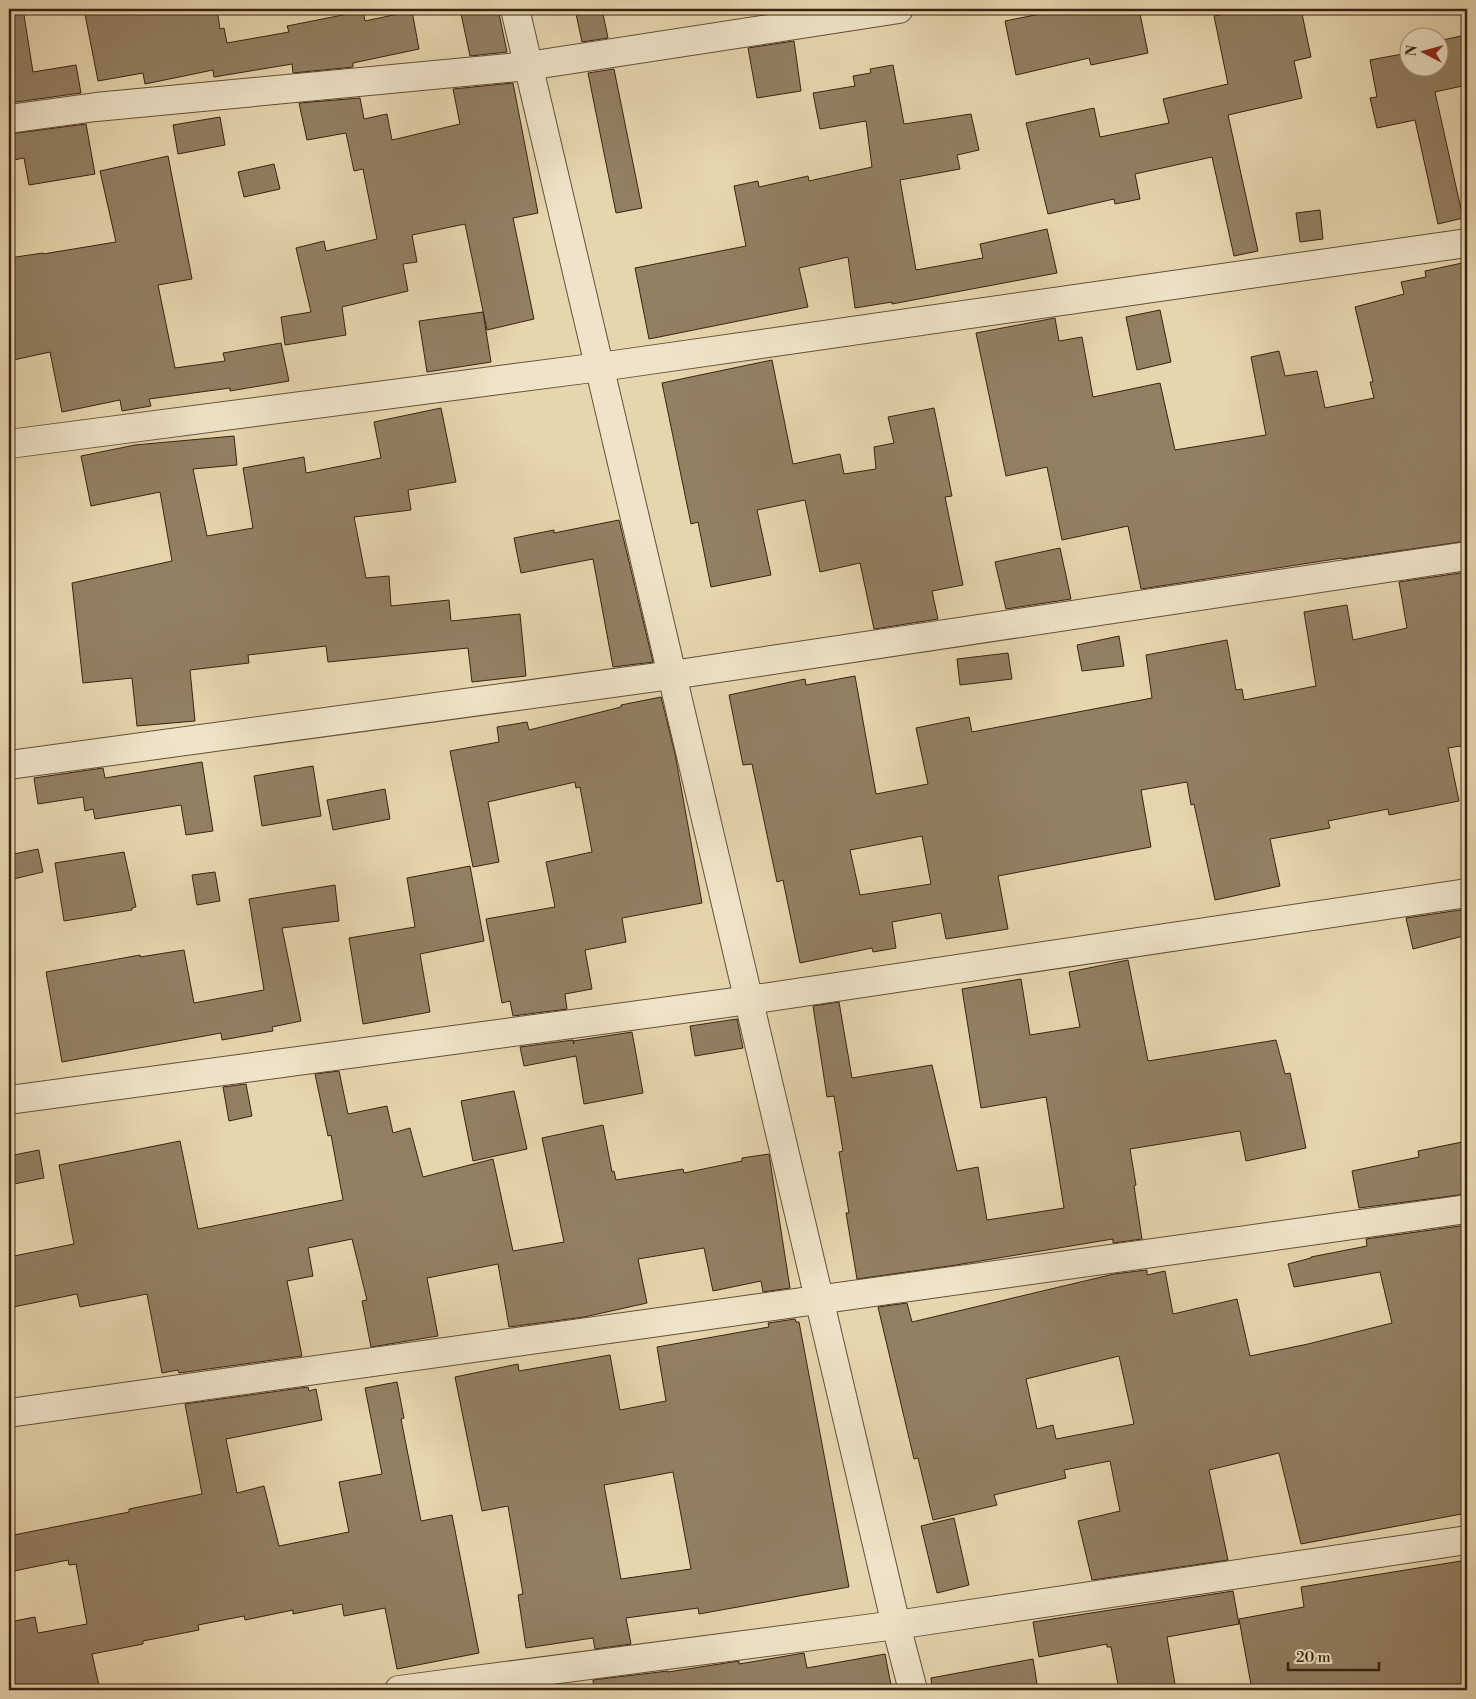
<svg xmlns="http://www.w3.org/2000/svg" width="1476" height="1699" font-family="'Libre Bodoni',serif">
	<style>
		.building { fill: #928063; stroke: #382311; fill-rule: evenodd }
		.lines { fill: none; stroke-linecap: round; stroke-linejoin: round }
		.minor-casing { stroke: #645038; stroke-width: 30 }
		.minor { stroke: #efe4ca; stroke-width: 28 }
	</style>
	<rect width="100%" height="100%" fill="#e6d6ae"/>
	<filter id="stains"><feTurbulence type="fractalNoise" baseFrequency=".004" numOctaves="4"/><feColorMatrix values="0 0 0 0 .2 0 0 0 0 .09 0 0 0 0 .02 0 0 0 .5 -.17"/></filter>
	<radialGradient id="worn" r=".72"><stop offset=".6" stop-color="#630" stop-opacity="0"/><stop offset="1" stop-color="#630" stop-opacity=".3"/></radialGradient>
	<!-- building -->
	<g class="building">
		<path d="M23,9L33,72L76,65L81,93L9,103V10Z"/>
		<path d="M84,9H217L220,29L224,28L227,43L289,32L287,26L363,11L365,21L412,11L419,49L353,63V67L293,73L292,64L214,77L213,70L145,84L143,73L98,81Z"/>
		<path d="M460,9H498L507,52L470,56Z"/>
		<path d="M575,9H602L608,38L582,42Z"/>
		<path d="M1065,9H1139L1148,53L1091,65L1089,58L1016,75L1005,21Z"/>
		<path d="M1249,9H1301L1311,57L1294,61L1302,98L1228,115L1258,251L1234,256L1212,157L1135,174L1140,199L1115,204L1114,199L1048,214L1026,123L1094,108L1100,137L1169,123L1163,99L1228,84L1214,16Z"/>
		<path d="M1461,36L1467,65V85L1435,92L1463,218L1438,224L1415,120L1377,128L1370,98L1377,97L1370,60L1408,53V68H1438V41Z"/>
		<path d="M794,41L801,91L757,98L748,48Z"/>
		<path d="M893,65L904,124L971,114L979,150L957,155L960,169L900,180L916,270L983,258L980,244L1047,229L1057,273L892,304V302L855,308L848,257L799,268L808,307L649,339L635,268L746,246L734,186L758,181L759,187L808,176L809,181L872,167L866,121L820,129L813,93L855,86L853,76L871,73L870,69Z"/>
		<path d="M614,69L642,208L616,213L588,73Z"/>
		<path d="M513,83L538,213L513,218L534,319L487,330L465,224L412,235L417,262L403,264L408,291L342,307L346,335L285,345L281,317L311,312L296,248L324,241L326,251L377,239L363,169L354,171L346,133L307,140L299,103L360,98L364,119L387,114L392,140L460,124L453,89Z"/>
		<path d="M220,117L225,145L178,154L173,125Z"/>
		<path d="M86,124L95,174L29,185L24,158L9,161V134Z"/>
		<path d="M168,156L192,279L158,285L175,368L225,361L223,353L281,343L289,381L230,391V388L149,399L151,406L122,411L120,400L62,412L50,352L9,361V258L43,253V254L116,242L100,171Z"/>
		<path d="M274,164L280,189L244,197L238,172Z"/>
		<path d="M1320,210L1323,239L1300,242L1296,213Z"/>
		<path d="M1467,262V541L1342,559V558L1141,589L1128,526L1062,540L1047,467L1006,476L976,333L1055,318L1059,341L1082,337L1093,397L1160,383L1175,450L1266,435L1251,357L1279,351L1285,376L1317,371L1325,408L1374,398L1370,382H1373L1355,307L1404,294L1401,282L1426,277L1425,271Z"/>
		<path d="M1160,310L1171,362L1137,370L1126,317Z"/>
		<path d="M483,312L491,362L427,372L419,321Z"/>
		<path d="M772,360L793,464L840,454L844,474L876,469L874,447L894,443L888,417L934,408L952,496L945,497L963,585L932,591L938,619L874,629L860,563L820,572L805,500L757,510L771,575L711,587L698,522L691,524L662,383Z"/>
		<path d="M441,408L456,482L408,490L411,510L354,517L366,578L389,576L391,606L449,600L451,621L520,614L526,676L472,682L468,648L328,662L326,646L248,655L249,663L190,670L195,721L137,726L132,678L83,683L72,583L172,561L160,492L91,506L81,456L135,445L234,436L237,465L193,469L207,536L253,528L243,468L304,457L306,473L381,458L374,422Z"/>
		<path d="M619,520L653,662L613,667L593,559L521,573L514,538L554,530V533Z"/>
		<path d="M1060,548L1071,599L1006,609L995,562Z"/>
		<path d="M1467,572V745L1448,748L1459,801L1389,815L1388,809L1328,821L1330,828L1270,839L1280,886L1215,900L1194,804L1191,805L1187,782L1141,790L1151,847L998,876L1008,929L946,939L941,913L892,922L896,948L873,952L872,948L800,963L783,880L777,882L752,764L743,765L729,695L805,679L806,685L855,676L876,794L928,784L916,728L969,717L972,732L1152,698L1146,655L1227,640L1236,690L1242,689L1244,700L1316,686L1304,612L1347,605L1353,640L1407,628L1399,582ZM922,836L931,884L860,895L850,850Z"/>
		<path d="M1119,636L1124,666L1082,671L1077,645Z"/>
		<path d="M1008,653L1012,679L960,685L957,659Z"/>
		<path d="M661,697L675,754L702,903L622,918L626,942L585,950L592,989L565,994L567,1009L513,1016L510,1001L502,1003L486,919L555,907L546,862L592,852L580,787L576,788L575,782L488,802L499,862L473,867L450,751L499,742L497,727L527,722L529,730L621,707V705Z"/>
		<path d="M202,762L213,831L186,835L181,805L95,819L93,809L85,811L83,797L38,804L34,778L103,768L105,778Z"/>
		<path d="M313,766L321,816L262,826L254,776Z"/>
		<path d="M385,789L390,819L333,830L327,800Z"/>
		<path d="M38,849L43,872L9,880V855Z"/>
		<path d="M124,852L136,907L132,908V910L64,921L55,863Z"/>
		<path d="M470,866L484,941L420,954L430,1012L363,1024L349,938L415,927L407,878Z"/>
		<path d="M215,872L220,901L197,905L192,875Z"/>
		<path d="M335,885L339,921L282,928L301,1021L272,1027L273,1031L222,1040L221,1033L62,1062L46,972L140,955V957L184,950L194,1003L264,990L249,899Z"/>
		<path d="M1467,909V935L1413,949L1406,918Z"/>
		<path d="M1128,960L1148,1061L1276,1040L1285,1074L1290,1073L1306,1148L1246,1161L1240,1131L1130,1149L1136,1185L1134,1186L1142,1239L1113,1243V1239L956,1265L857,1279L846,1213H849L839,1152L843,1151L834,1096L827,1097L813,1006L839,1002L852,1078L932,1065L957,1171L978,1167L987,1220L1064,1208L1046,1097L981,1108L962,989L1021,979L1030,1035L1080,1027L1069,972Z"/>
		<path d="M737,1019L743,1048L695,1056L690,1026Z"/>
		<path d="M632,1032L643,1093L584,1104L576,1056L524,1066L520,1047L573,1040L574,1044L573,1041Z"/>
		<path d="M339,1071L348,1114L387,1106L393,1133L410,1128L423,1177L493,1159L513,1251L564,1242L542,1138L603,1125L612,1172L614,1171L616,1180L683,1169L684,1173L742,1161V1158L769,1154L790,1288L763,1292L761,1281L713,1291L704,1248L638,1259L647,1303L584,1317L509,1327L498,1264L427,1278L438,1336L371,1347L362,1301L367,1300L352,1239L308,1248L313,1276L287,1281L302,1356L179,1373L178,1370L162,1373L147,1294L80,1307L77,1294L13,1307L9,1282V1257L74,1244L59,1165L180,1141L198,1229L343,1200L331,1135L328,1136L315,1074Z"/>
		<path d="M246,1084L252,1116L229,1121L223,1087Z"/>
		<path d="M514,1091L527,1149L473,1161L461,1101Z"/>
		<path d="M1467,1141V1194L1359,1208L1352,1171L1419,1157L1418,1151Z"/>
		<path d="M39,1150L44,1178L9,1185V1156Z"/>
		<path d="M1467,1225V1513L1301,1544L1279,1453L1209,1470L1228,1560L1092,1580L1078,1521L1120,1511L1110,1461L1064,1470L1066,1478L994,1495L997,1505L933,1520L918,1458L914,1459L878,1307L907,1303L912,1322L1114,1274L1147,1270V1275L1165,1271L1173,1314L1237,1299L1250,1356L1308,1344L1392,1323L1380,1272L1294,1287L1288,1264L1311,1258V1257L1367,1246L1366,1239ZM1119,1356L1134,1424L1056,1439L1053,1425L1037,1429L1026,1379Z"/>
		<path d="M795,1319L796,1322H799L849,1587L699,1614L698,1608L626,1618L631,1644L595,1649L593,1638L526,1648L518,1595L523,1594L508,1506L482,1511L455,1377L518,1364L519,1371L610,1355L620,1410L666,1401L657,1347L769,1327L768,1323ZM673,1472L691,1569L621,1579L604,1485Z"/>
		<path d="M397,1382L404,1418L401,1419L421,1521L452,1515L479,1653L397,1669L385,1608L344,1616L342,1604L293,1614V1610L245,1620L244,1616L198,1625L199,1630L143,1641V1644L92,1654L100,1690H9V1622L35,1617L38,1633L87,1624L76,1564L69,1565L68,1560L9,1572V1536L129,1512V1509L202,1494L185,1404L308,1387L309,1391L316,1389L322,1420L226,1439L237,1493L264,1486L279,1546L349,1532L339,1482L382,1474L365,1388Z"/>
		<path d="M954,1518L969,1585L937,1593L921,1526Z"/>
		<path d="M1467,1560V1690H1252L1239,1619L1304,1607L1301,1587Z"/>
		<path d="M1233,1591L1239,1624L1167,1637L1176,1690H1119L1111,1647H1107V1644L1039,1657L1033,1622Z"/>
		<path d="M804,1653L807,1668L885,1654L892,1690H594L593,1680L668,1671V1672L739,1661V1664Z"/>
		<path d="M1033,1659L1038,1690H932L931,1678Z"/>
	</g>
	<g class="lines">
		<defs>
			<g id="minor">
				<path d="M515,9L896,1625L913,1690"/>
				<path d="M9,119L96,107L528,66L899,9"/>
				<path d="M9,444L600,367L1467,243"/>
				<path d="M9,765L672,675L1467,556"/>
				<path d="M9,1100L749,1000L1467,893"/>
				<path d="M9,1413L1467,1209"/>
				<path d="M399,1690L896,1625L1467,1540"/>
			</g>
		</defs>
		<!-- minor casing -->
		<use href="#minor" class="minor-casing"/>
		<!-- minor -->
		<use href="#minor" class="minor"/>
	</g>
	<!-- margin -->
	<rect width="1476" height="1699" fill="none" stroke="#e6d6ae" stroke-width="30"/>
	<rect x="10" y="10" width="1456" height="1679" fill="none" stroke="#382311" stroke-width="2.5"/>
	<rect x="15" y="15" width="1446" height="1669" fill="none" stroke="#382311"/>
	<!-- north arrow -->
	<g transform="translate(1424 52) rotate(276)"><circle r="24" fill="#efe4ca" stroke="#a69780"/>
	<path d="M0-4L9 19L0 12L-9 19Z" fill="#8f2418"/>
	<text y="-8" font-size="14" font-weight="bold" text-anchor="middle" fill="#382311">N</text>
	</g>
	<!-- scale -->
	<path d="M1288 1662v8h91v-8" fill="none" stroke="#382311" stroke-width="2.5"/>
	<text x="1296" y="1662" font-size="15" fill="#382311" stroke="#efe4ca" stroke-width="4" paint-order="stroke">20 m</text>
	<rect width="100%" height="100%" filter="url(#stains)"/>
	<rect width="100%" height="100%" fill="url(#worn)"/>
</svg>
